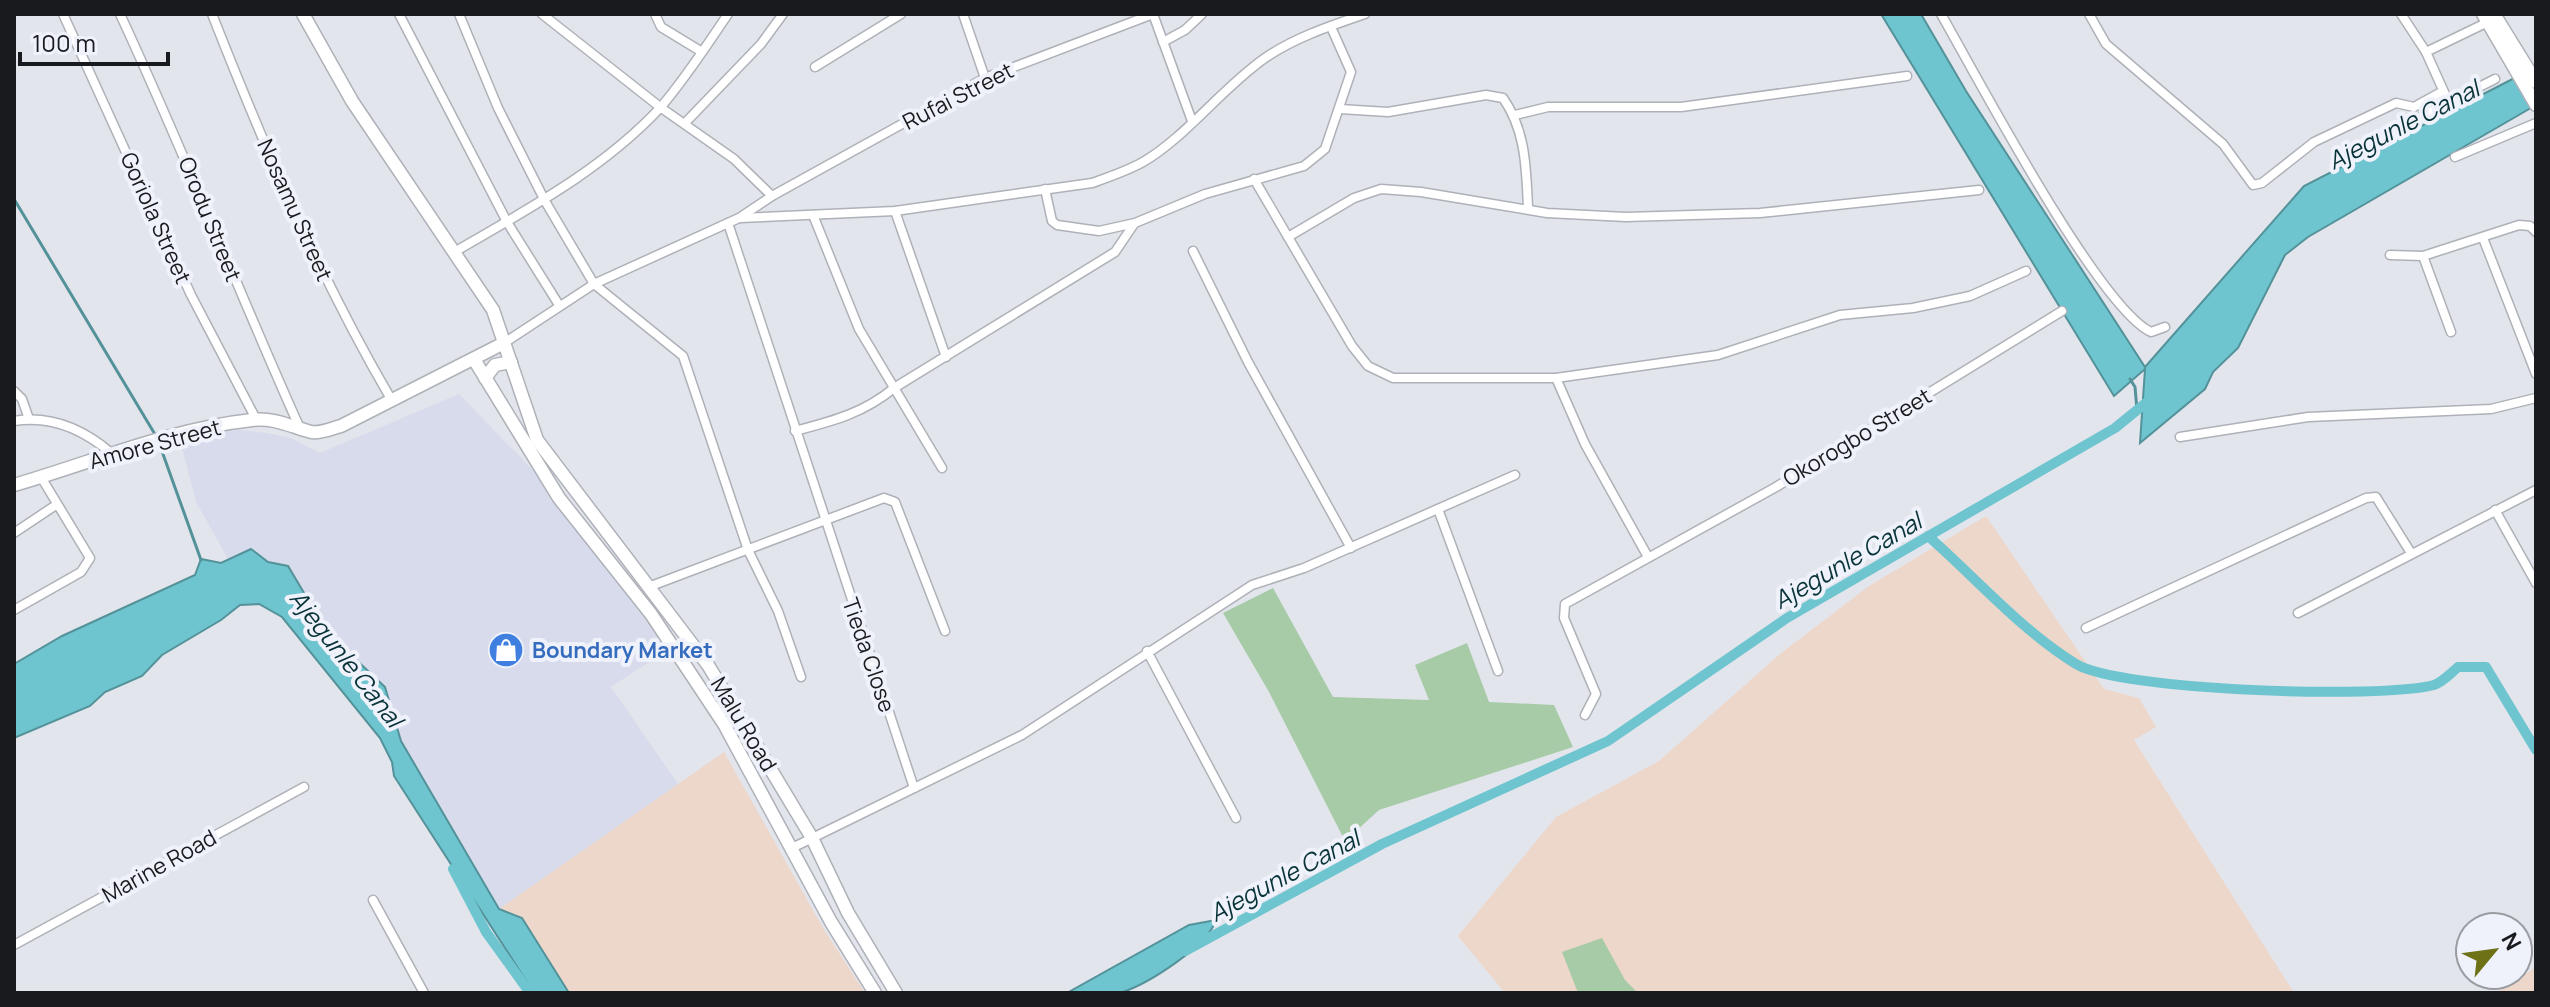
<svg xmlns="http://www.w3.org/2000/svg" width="2550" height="1007" font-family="Manrope,sans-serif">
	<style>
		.built { fill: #d7dbeb }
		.industrial { fill: #edd7ca }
		.green { fill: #a6cba6 }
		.water { fill: #6ec5cf; stroke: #54929a; stroke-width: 2 }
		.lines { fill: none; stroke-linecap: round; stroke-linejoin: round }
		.stream { stroke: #54929a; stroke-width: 3 }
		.canal { stroke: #6ec5cf; stroke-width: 10 }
		.street-casing { stroke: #aeb1b8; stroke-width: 11 }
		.secondary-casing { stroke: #aeb1b8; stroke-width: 15 }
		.street { stroke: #fff; stroke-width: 8 }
		.secondary { stroke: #fff; stroke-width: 12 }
		.labels { text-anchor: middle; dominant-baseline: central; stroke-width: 8; stroke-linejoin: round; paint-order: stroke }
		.street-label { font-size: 22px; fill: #191a1d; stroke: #f0f2fb }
		.shop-label { font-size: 22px; font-weight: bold; fill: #366cbe; stroke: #f0f2fb; text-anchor: start }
		.water-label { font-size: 24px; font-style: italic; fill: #073338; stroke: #f0f2fb }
	</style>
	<rect width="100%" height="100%" fill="#e3e5ed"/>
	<!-- built -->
	<path class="built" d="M459,394L551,489L669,649L611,687L678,784L499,909L401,741L396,714L316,613L288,566L268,563L251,549L228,559L196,502L180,440L238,430L267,433L291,438L320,453Z"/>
	<!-- industrial -->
	<g class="industrial">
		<path d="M1986,516L2104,689L2139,698L2156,727L2134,740L2294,993H1505L1458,936L1556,817L1659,761L1780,654L1869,586Z"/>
		<path d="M724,752L823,928L865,993H569L522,919L499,909Z"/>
		<path d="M2536,967V993H2496Z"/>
	</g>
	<!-- green -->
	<g class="green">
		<path d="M1273,588L1333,697L1429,700L1415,665L1467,643L1489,702L1554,705L1573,747L1379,810L1345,841L1269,692L1223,613Z"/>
		<path d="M1602,938L1625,980L1638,993H1578L1562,952Z"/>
	</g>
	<!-- water -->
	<g class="water">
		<path d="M1881,14H1921L1966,91L2145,367L2304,186L2536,67V105L2308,237L2285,255L2238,348L2213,372L2205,389L2140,443L2145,369L2114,396Z"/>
		<path d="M251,549L268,562L288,566L316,613L348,652L385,687L401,741L499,909L522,918L569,993H534L394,776L392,762L380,738L282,617L259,604L240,605L221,620L162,655L142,676L105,692L90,706L14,738V664L62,636L195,575L201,559L221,563Z"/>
		<path d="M1216,920C1208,946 1149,983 1123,992C1108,997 1083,993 1067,993L1189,925Z"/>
	</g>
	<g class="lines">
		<!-- stream -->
		<g class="stream">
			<path d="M14,199L156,436"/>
			<path d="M2130,379L2135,387L2137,410"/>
			<path d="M159,443L201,560"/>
		</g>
		<!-- canal -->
		<g class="canal">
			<path d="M1928,536C1977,579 2021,630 2076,664C2120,691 2380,699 2434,685C2443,682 2451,673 2458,667H2486L2536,750"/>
			<path d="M453,869L486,932L530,993"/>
			<path d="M1185,951L1382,844L1608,741L1787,618L2115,428L2152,398"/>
		</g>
		<defs>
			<g id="street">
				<path d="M63,14L191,295L256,419"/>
				<path d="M120,14C183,149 237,288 298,424"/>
				<path d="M212,14C264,146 319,276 391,399"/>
				<path d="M399,14L507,222L559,305"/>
				<path d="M459,14L498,108L545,201L594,284L683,356L748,550L778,611L801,677"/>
				<path d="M542,14L660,107L734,159L772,196"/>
				<path d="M655,14L661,27L702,52"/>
				<path d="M963,14L985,78"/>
				<path d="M1153,14L1192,121"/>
				<path d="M1941,14C1976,75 2098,307 2151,332L2165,327"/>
				<path d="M2089,14L2106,44L2223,144L2253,185L2262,183L2314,142L2396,103L2414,107L2443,91"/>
				<path d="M2401,14L2426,52L2488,22"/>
				<path d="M1163,42L1185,30L1202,14"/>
				<path d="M2426,52L2448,101"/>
				<path d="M815,67L901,14"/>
				<path d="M1340,109L1388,112L1486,95L1503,98C1526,131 1526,168 1528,207"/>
				<path d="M1515,115L1548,107H1681L1907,76"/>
				<path d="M685,123L761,44L783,14"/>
				<path d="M2378,138L2495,79"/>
				<path d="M2455,157L2536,123"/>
				<path d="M1254,179L1352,346L1368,366L1393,378H1556L1718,355L1840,315L1913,308L1970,296L2026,271"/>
				<path d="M1045,189L1052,221L1057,225L1099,231L1135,223L1205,194L1304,166L1325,149L1351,72L1331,27"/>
				<path d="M895,211L946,357"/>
				<path d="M813,215L859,329L942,468"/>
				<path d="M740,218L895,211L1092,183C1109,177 1127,171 1143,162C1186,137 1222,88 1265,58C1296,37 1330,26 1365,14"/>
				<path d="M728,223L914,788"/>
				<path d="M1288,237L1354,198L1381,189L1421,192L1547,213L1626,217L1760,213L1979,190"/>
				<path d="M2483,238L2536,374"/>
				<path d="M456,251C528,209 602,170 660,108C685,79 707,45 728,14"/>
				<path d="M1193,251L1248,362L1351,548"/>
				<path d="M2390,255L2423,256L2519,225L2530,226L2536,232"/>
				<path d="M2423,256L2451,332"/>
				<path d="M504,343L594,284L739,218L772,196L985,78L1153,14"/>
				<path d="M1556,378L1585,444L1648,557"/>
				<path d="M14,391L22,399L29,419"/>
				<path d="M14,421C51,415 83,429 111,453"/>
				<path d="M795,431C833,421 864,413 894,388L1115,252L1134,224"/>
				<path d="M2180,437L2308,417L2491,409L2536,398"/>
				<path d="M1438,509L1498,671"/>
				<path d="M2495,510L2536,583"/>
				<path d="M14,533L56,505"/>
				<path d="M651,586L884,498L895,502L945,631"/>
				<path d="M14,610L81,572L90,558L41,477"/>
				<path d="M2298,613L2536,490"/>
				<path d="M2086,628L2366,498L2376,497L2411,553"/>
				<path d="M1147,651L1236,818"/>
				<path d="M1585,715L1596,694L1564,618L1565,604L1776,487L2062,311"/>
				<path d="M792,848L1022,735L1252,585L1304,568L1515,475"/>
				<path d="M373,900L424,993"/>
				<path d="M14,945L304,787"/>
			</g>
			<g id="secondary">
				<path d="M303,14L352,101L493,310L537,440L708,665L812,838L848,913L896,993"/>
				<path d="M2483,14L2536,105"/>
				<path d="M2494,14L2536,82"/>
				<path d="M475,361L559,498L651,614L724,724L831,922L875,993"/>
				<path d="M485,378L495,365L511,362"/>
				<path d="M14,485C93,462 170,429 252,420C274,417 292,427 311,432C320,434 333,428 341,426L504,343"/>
			</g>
		</defs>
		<!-- street casing -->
		<use href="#street" class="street-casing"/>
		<!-- secondary casing -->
		<use href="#secondary" class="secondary-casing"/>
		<!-- street -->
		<use href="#street" class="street"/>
		<!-- secondary -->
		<use href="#secondary" class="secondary"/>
	</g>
	<!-- icons -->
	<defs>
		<symbol id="shop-disc" viewBox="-11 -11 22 22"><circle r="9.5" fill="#3f7fe0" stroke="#f0f2fb"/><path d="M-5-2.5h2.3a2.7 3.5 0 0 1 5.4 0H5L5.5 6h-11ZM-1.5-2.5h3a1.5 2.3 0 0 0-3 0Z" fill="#fff"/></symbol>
	</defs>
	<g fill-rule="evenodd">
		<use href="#shop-disc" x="486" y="630" width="40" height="40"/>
	</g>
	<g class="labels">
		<!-- street labels -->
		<g class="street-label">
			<text transform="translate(958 96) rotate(-27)">Rufai Street</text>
			<text transform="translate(295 210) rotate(66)">Nosamu Street</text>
			<text transform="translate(156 218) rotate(66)">Goriola Street</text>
			<text transform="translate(210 219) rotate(68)">Orodu Street</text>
			<text transform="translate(1857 437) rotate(-31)">Okorogbo Street</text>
			<text transform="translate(155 444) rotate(-15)">Amore Street</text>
			<text transform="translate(869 655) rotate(71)">Tieda Close</text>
			<text transform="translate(744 724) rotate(59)">Malu Road</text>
			<text transform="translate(159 866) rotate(-29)">Marine Road</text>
		</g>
		<!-- shop labels -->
		<g class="shop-label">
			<text x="532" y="650">Boundary Market</text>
		</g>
		<!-- water labels -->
		<g class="water-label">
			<text transform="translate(2403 124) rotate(-27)">Ajegunle Canal</text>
			<text transform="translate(1847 560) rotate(-30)">Ajegunle Canal</text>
			<text transform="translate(347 658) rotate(52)">Ajegunle Canal</text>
			<text transform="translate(1284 875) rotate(-28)">Ajegunle Canal</text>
		</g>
	</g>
	<!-- border -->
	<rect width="2550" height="1007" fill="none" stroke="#191a1d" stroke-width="32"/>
	<!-- north arrow -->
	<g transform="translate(2494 951) rotate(61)"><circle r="38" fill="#f0f2fb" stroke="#9a9ca2" stroke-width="2"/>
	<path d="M0-6L14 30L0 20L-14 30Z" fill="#6f7116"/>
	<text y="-12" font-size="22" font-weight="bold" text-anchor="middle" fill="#191a1d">N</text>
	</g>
	<!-- scale -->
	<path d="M20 52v12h148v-12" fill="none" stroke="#191a1d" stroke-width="4"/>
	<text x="32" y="52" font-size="24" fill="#191a1d" stroke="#f0f2fb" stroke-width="6" paint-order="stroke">100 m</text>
</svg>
